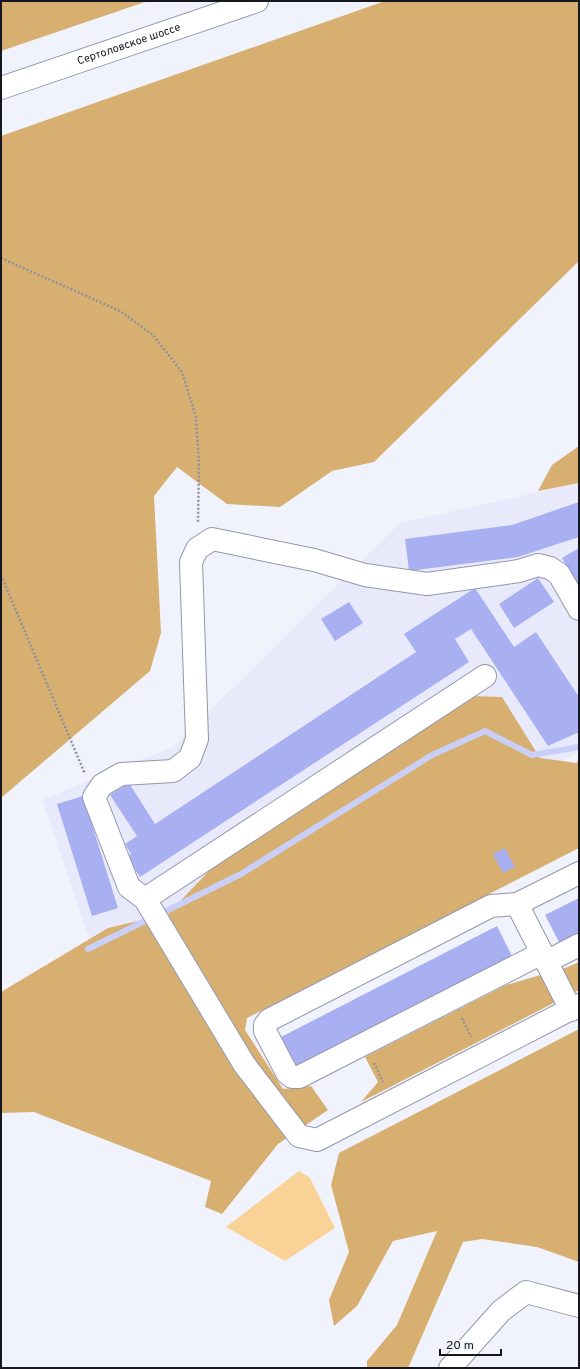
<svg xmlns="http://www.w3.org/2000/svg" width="580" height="1369" font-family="Overpass,sans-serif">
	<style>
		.built { fill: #e8eafc }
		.green { fill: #f8d297 }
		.forest { fill: #d7af70 }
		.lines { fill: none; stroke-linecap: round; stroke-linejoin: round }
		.stream { stroke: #cacff8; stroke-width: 6 }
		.building { fill: #a9b0f1 }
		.minor-casing { stroke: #9497ab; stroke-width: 24 }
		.major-casing { stroke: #9497ab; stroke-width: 24 }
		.path { stroke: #90929a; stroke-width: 2.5; stroke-dasharray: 2 2; stroke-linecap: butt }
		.minor { stroke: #fff; stroke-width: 22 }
		.major { stroke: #fff; stroke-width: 22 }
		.labels { text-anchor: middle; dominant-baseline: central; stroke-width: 4; stroke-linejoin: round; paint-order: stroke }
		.street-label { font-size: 11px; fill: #17181f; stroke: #f1f3fc }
	</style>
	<rect width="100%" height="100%" fill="#f1f3fc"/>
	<!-- built -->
	<path class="built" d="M579,483V752L528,777L180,905L91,945L42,800L173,747L400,523Z"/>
	<!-- green -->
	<path class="green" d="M299,1171L310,1178L335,1228L285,1261L226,1227Z"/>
	<!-- forest -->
	<g class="forest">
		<path d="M1,1H148L1,51Z"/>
		<path d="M385,1H579V261L374,462L332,471L280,507L227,504L177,467L154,496L161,633L150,671L1,798V136Z"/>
		<path d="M579,446V483L538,491L552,465Z"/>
		<path d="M469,696L502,697L540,758L577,763L579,757V848L247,1018L245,1030L283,1089L311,1086L328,1110L278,1144L222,1214L205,1207L211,1181L34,1112L1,1113V992L108,928L168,914L224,855Z"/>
		<path d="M579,962V990L361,1102L378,1082L365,1057L506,985L568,967Z"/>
		<path d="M579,1029V1262L537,1247L482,1239L463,1242L408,1368H367V1361L397,1325L437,1231L393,1241L357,1306L334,1326L329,1300L349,1252L331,1185L339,1153Z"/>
	</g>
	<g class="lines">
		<!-- stream -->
		<g class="stream">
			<path d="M160,914L241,874L432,755L485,731L532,755L579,747"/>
			<path d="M88,949L151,918"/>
		</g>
	</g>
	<!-- building -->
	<g class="building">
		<path d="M579,502V537L518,557L409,571L405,539L512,525Z"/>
		<path d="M579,548V587L562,558Z"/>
		<path d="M538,578L554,602L514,628L499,604Z"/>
		<path d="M475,588L514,647L536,632L579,697V732L548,746L471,629L455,639L469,662L140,877L127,857L131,854L125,844L137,836L110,795L129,783L155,824L416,652L404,634Z"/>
		<path d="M349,602L363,623L335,641L321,619Z"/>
		<path d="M83,796L118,908L92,916L57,804Z"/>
		<path d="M505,848L515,867L503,873L493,854Z"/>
		<path d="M579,898V937L561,946L545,915Z"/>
		<path d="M497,926L513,958L295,1069L279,1038Z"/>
	</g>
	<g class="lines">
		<defs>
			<g id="minor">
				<path d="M579,609L559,574L550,568L538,565L519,571L427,584L365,575L314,560L212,539L197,549L191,562L197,739L190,758L173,771L121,774L102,785L94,797L129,887L145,899L244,1064L299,1136L317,1140L579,1005"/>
				<path d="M145,899L485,676"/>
				<path d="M517,904L571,1010"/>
				<path d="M542,953L299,1077H292L287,1073L265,1031V1025L269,1020L491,906L517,904L579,873"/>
				<path d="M546,962L579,945"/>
				<path d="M450,1368L501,1311L526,1292L579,1306"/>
			</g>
			<g id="major">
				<path id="s1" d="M1,88L257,1"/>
			</g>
		</defs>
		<!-- minor casing -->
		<use href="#minor" class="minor-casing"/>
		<!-- major casing -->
		<use href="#major" class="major-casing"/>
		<!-- path -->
		<g class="path">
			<path d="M1,258L120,311L153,335L182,372L196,417L199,465L198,522"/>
			<path d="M1,575L85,774"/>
			<path d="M462,1018L471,1037"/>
			<path d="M374,1063L383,1082"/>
		</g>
		<!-- minor -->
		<use href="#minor" class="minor"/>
		<!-- major -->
		<use href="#major" class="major"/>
	</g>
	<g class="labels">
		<!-- street labels -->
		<g class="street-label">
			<text stroke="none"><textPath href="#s1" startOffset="135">Сертоловское шоссе</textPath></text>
		</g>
	</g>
	<!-- border -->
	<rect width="580" height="1369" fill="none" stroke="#17181f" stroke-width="4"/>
	<!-- scale -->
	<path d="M440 1349v6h61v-6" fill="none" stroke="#17181f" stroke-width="2"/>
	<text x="446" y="1349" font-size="12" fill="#17181f" stroke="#f1f3fc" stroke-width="3" paint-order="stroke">20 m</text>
</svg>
